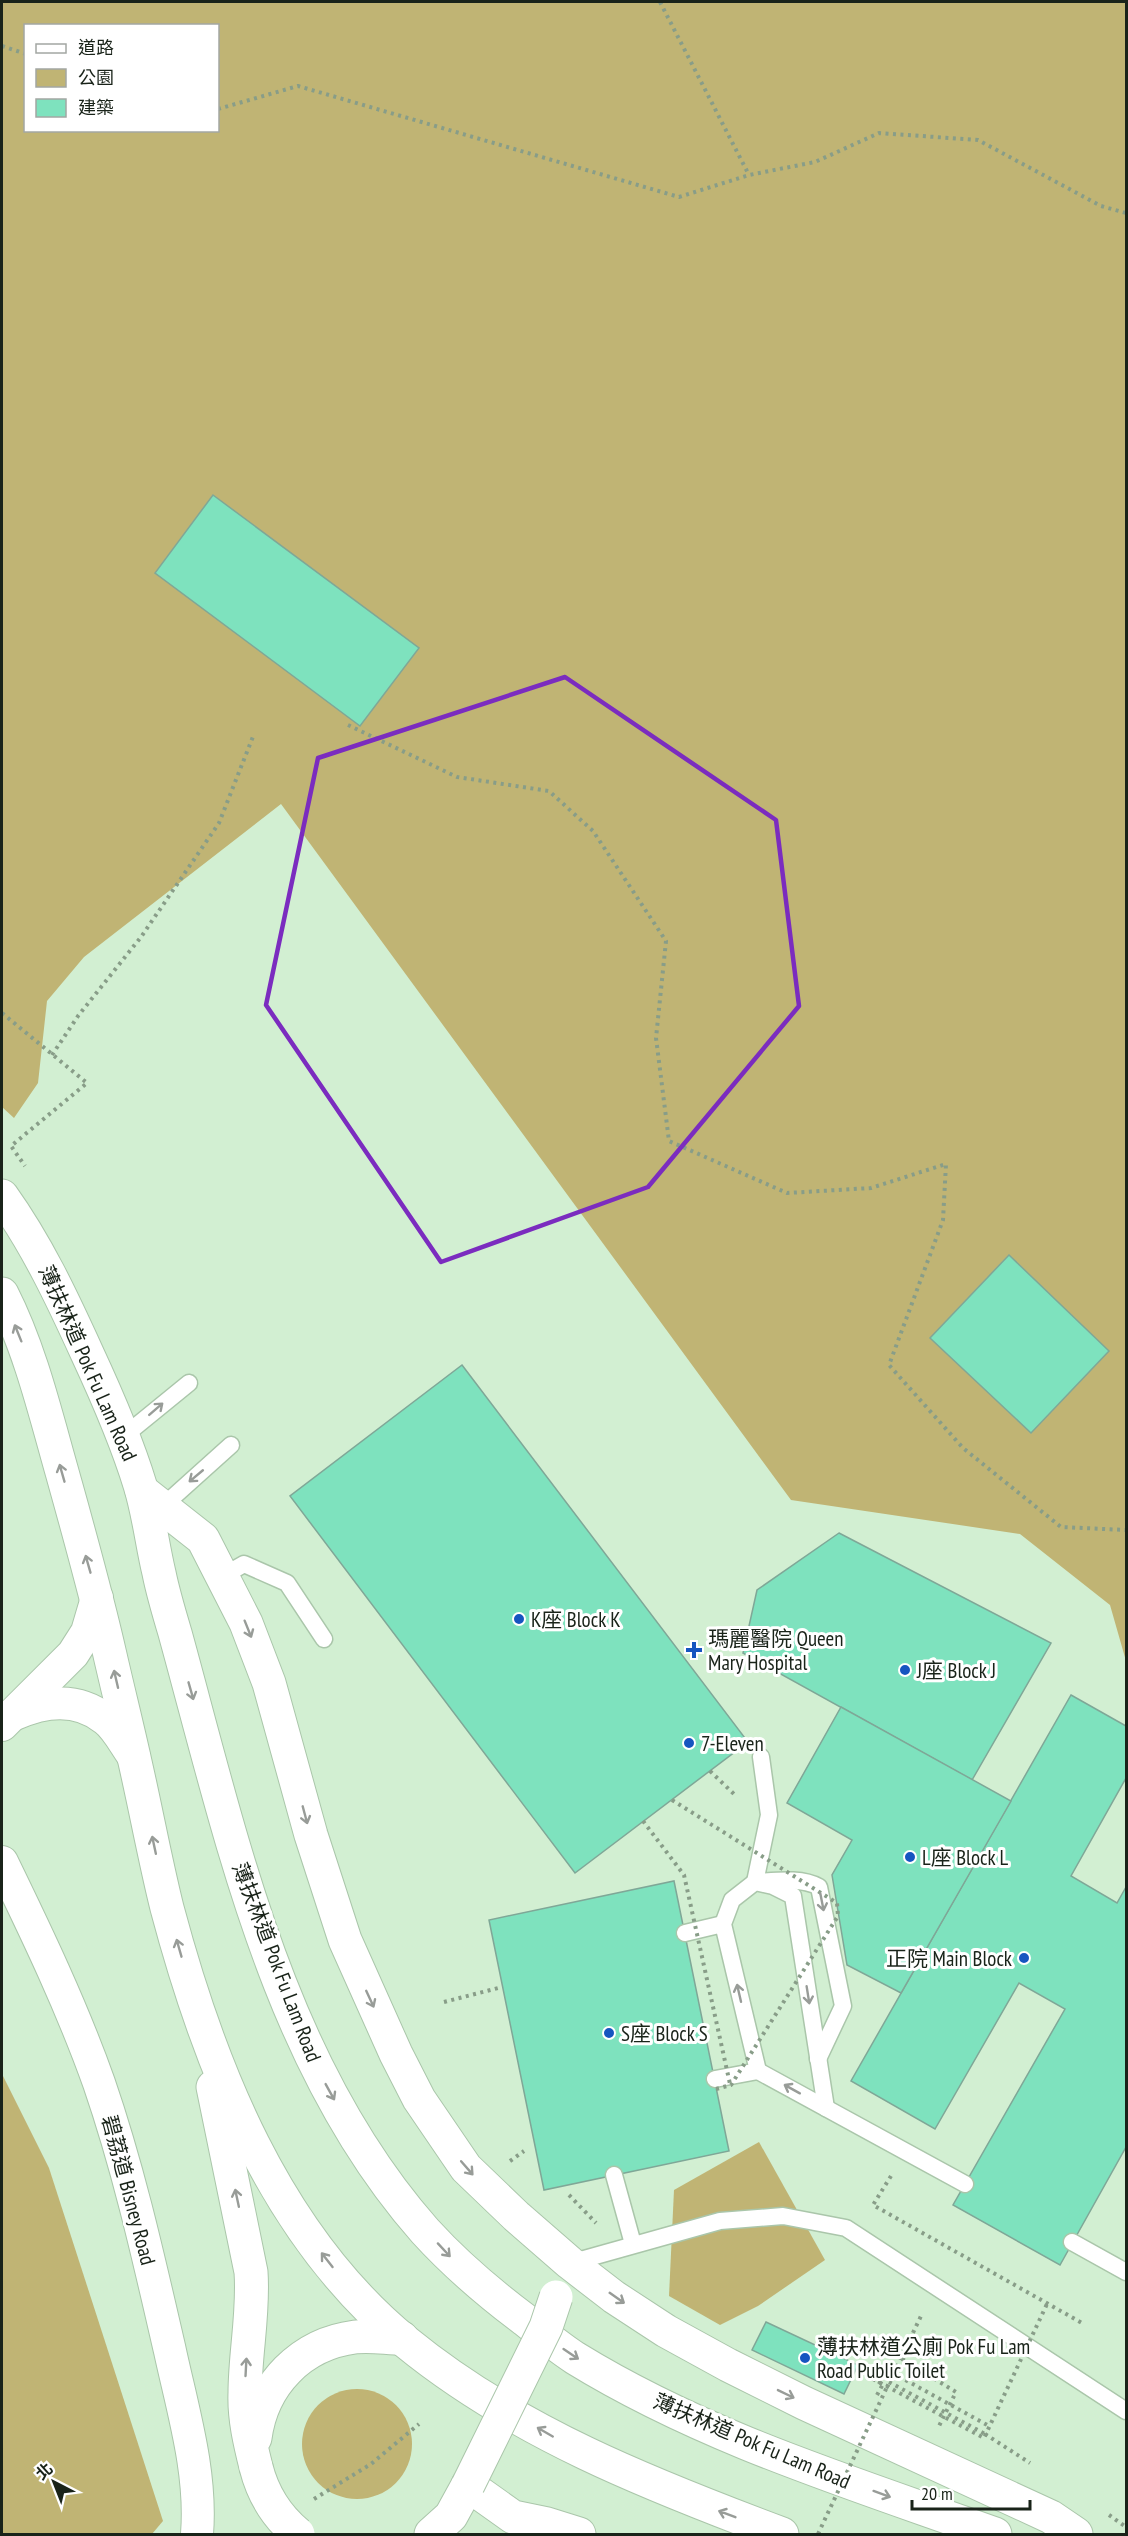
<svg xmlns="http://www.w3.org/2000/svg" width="1128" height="2536" font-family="'PT Sans Narrow','Noto Sans TC',sans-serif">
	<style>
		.green { fill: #c0b474; fill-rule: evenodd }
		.building { fill: #7ee2be; stroke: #7fa797; stroke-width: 1.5 }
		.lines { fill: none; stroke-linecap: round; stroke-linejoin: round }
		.lane-casing { stroke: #aac6aa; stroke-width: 19 }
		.street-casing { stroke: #aac6aa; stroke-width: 34 }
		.secondary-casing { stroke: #aac6aa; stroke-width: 35 }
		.primary-casing { stroke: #aac6aa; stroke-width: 35 }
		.path { stroke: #889d88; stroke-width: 4; stroke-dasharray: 3 4.5; stroke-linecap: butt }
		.lane { stroke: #fff; stroke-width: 16 }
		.street { stroke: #fff; stroke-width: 32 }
		.secondary { stroke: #fff; stroke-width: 33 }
		.primary { stroke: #fff; stroke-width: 33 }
		.secondary-bridge-casing { stroke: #aac6aa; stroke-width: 35; stroke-linecap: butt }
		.primary-bridge-casing { stroke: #aac6aa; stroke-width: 35; stroke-linecap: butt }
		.path-bridge { stroke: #889d88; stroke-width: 4; stroke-dasharray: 3 4.5; stroke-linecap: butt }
		.secondary-bridge { stroke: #fff; stroke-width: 33 }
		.primary-bridge { stroke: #fff; stroke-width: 33 }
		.oneway { stroke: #989c98 }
		.marked { fill: none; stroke: #7b2cbf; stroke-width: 4.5; stroke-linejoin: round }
		.poi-dot { fill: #1655c0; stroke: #fff; stroke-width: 2 }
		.labels { text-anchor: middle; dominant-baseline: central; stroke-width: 6; stroke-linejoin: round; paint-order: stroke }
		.street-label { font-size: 21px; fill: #192319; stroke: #fff }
		.poi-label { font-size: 21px; fill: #192319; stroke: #fff; text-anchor: start }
	</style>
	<rect width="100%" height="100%" fill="#d2efd2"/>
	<!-- green -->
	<g class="green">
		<path d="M2,2H1126V1661L1110,1605L1020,1534L791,1500L281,804L84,957L47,1001L38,1083L14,1118L2,1107ZM26,26H218V130H26Z"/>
		<path d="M2,2074L49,2168L163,2521L152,2534H2Z"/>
		<path d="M759,2142L825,2260L758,2306L720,2325L669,2296L674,2190Z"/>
		<circle cx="357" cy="2444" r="55"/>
	</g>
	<!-- building -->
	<g class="building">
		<path d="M213,495L419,648L360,726L155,573Z"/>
		<path d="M1009,1255L1109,1351L1031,1433L930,1338Z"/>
		<path d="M462,1365L748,1742L575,1873L290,1496Z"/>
		<path d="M839,1533L1051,1643L972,1780L743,1653L757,1590Z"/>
		<path d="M1071,1695L1126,1726V1778L1071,1876L1117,1903L1126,1887V2147L1060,2265L953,2205L1065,2009L1019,1983L935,2129L851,2081Z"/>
		<path d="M841,1707L1011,1801L901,1993L847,1965L832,1875L852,1840L787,1803Z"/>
		<path d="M674,1881L729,2151L544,2190L489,1920Z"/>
		<path d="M766,2322L858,2365L844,2394L752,2350Z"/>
	</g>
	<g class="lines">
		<defs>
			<g id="lane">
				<path d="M124,1436L189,1383"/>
				<path d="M162,1507L231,1445"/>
				<path d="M223,1576L244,1564L287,1583L324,1639"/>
				<path d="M761,1757L769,1815L755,1882C775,1881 801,1877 819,1887L843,2006L818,2059"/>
				<path d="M685,1933L723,1924"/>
				<path d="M758,2071L723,1924L732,1900L755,1882L773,1886L793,1896L826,2108"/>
				<path d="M715,2079L758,2071L965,2184"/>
				<path d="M614,2175L633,2244"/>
				<path d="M1072,2242L1126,2272"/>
				<path d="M570,2263L720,2221L783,2216L846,2228L1126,2411"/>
			</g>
			<g id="street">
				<path d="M15,1714C44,1701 78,1697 105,1719C117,1728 125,1745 134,1757"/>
				<path d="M2,1725L73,1654L87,1632L97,1598"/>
				<path d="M2,1862C37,1934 72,2007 99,2083C129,2170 149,2260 170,2351C183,2411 202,2473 197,2534"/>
			</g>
			<path id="secondary" d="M468,2485L513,2517L547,2524L579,2534"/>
			<g id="primary">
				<path d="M2,1196C37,1245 62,1298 87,1353C107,1396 126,1439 140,1485C149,1514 152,1544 159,1573C163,1593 169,1613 175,1633C232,1840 279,2066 425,2231C455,2264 489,2293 525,2320C541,2333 558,2347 575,2358C705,2438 853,2483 995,2534"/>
				<path d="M2,1294C30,1349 45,1412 62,1472C79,1533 96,1593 110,1655C118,1690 127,1726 135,1762C146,1810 155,1860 167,1908C209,2066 275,2235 406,2342C516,2432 651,2485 782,2534"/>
				<path d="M142,1491L203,1539L246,1623L269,1683L311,1835L345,1940L396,2054L419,2099L466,2168L516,2216L570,2263L614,2297L666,2331L728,2365L804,2403L1051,2517L1076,2534"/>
				<path d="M213,2087L251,2272C254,2313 245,2353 245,2393C244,2418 250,2443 256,2467"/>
				<path d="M255,2438C262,2384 301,2344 355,2337C370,2335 387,2338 402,2338"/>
				<path d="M431,2534L451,2516L468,2485"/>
			</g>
		</defs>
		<!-- lane casing -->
		<use href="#lane" class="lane-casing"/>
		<!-- street casing -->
		<use href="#street" class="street-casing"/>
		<!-- secondary casing -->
		<use href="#secondary" class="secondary-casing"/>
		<!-- primary casing -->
		<use href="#primary" class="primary-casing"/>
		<!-- path -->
		<g class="path">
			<path d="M660,2L749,175"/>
			<path d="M2,46L26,54"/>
			<path d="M218,109L298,86L679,197L749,175L815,162L879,133L978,140L1101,206L1126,213"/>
			<path d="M348,725L457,777L549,791L593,831L666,941L656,1038L669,1141L787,1193L871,1188L946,1164L943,1220L889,1365L963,1448L1061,1527L1126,1530"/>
			<path d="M2,1013L87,1083L11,1146L25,1166"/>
			<path d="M52,1055L78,1016L141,937L219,823L254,734"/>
			<path d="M710,1771L735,1795"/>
			<path d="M444,2002L502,1987"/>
			<path d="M510,2161L524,2151"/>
			<path d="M891,2176L873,2205L1082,2323"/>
			<path d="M569,2195L596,2223"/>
			<path d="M902,2359L956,2392L939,2426"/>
			<path d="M887,2387L921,2316"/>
			<path d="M877,2395L883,2384L873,2379L880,2366L989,2426"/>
			<path d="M985,2434L1030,2463"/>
			<path d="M314,2499L371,2464L419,2424"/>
			<path d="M1109,2515L1126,2527"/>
		</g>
		<!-- lane -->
		<use href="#lane" class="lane"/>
		<!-- street -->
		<use href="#street" class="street"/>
		<!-- secondary -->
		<use href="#secondary" class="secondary"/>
		<!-- primary -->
		<use href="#primary" class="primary"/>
		<defs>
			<path id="secondary-bridge" d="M468,2485L546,2327L556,2297"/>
			<path id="primary-bridge" d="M256,2467C263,2495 276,2516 298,2534"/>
		</defs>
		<!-- secondary-bridge casing -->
		<use href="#secondary-bridge" class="secondary-bridge-casing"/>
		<!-- primary-bridge casing -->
		<use href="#primary-bridge" class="primary-bridge-casing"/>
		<!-- path-bridge -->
		<g class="path-bridge">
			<path d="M672,1800L837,1903L838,1916L731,2085L716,2089"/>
			<path d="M643,1821L684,1875L730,2084"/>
			<path d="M873,2379L984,2438L1047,2304"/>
			<path d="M889,2382L985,2434"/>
			<path d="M818,2534L887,2387"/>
		</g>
		<!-- secondary-bridge -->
		<use href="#secondary-bridge" class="secondary-bridge"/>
		<!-- primary-bridge -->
		<use href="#primary-bridge" class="primary-bridge"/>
	</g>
	<!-- one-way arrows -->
	<defs><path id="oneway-shaft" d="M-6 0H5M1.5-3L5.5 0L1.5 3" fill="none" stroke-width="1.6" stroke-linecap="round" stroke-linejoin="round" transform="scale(1.5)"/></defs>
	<g class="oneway">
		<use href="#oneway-shaft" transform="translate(18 1333) rotate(-112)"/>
		<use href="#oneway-shaft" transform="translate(156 1409) rotate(-41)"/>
		<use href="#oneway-shaft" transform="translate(62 1473) rotate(-106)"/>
		<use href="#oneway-shaft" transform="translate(196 1476) rotate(140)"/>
		<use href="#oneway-shaft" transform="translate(88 1564) rotate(-106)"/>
		<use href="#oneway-shaft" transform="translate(248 1629) rotate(68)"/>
		<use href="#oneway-shaft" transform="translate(116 1679) rotate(-103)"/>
		<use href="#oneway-shaft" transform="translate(191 1691) rotate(74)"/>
		<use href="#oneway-shaft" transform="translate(305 1815) rotate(75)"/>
		<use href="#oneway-shaft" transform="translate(154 1845) rotate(-102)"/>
		<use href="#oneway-shaft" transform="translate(822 1902) rotate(79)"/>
		<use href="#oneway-shaft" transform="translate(179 1948) rotate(-106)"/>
		<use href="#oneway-shaft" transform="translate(739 1993) rotate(-103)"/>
		<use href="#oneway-shaft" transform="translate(808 1995) rotate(81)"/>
		<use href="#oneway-shaft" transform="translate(370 1999) rotate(65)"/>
		<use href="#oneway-shaft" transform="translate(792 2089) rotate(-151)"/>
		<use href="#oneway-shaft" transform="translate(330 2092) rotate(61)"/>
		<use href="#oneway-shaft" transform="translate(467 2168) rotate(49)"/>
		<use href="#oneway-shaft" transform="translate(237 2198) rotate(-102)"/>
		<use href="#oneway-shaft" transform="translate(444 2250) rotate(47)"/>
		<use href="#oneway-shaft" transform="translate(327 2260) rotate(-128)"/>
		<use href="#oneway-shaft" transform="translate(617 2298) rotate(35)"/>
		<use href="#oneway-shaft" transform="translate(571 2354) rotate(34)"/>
		<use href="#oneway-shaft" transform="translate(246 2367) rotate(-87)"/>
		<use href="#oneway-shaft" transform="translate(786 2394) rotate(26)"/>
		<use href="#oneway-shaft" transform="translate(545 2432) rotate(-150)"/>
		<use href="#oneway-shaft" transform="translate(882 2494) rotate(20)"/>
		<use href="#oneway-shaft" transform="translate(727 2514) rotate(-159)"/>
	</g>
	<!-- marked area -->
	<path class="marked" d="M565,677L776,820L799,1006L648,1187L441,1262L266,1005L318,758Z"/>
	<!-- markers -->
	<g class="poi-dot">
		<circle cx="519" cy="1619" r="6"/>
		<path d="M691 1641h6v6h6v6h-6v6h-6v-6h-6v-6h6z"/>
		<circle cx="905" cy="1670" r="6"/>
		<circle cx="689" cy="1743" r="6"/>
		<circle cx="910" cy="1857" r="6"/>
		<circle cx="1024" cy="1958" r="6"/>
		<circle cx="609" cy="2033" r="6"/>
		<circle cx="805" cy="2358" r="6"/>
	</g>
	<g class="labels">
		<!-- street labels -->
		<g class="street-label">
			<text transform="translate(88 1363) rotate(66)">薄扶林道 Pok Fu Lam Road</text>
			<text transform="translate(277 1962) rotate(69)">薄扶林道 Pok Fu Lam Road</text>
			<text transform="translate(129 2190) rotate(75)">碧荔道 Bisney Road</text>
			<text transform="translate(752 2441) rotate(23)">薄扶林道 Pok Fu Lam Road</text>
		</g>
		<!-- poi labels -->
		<g class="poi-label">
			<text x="531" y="1619">K座 Block K</text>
			<text x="708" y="1638">瑪麗醫院 Queen<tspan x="708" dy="24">Mary Hospital</tspan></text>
			<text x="917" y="1670">J座 Block J</text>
			<text x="701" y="1743">7-Eleven</text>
			<text x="922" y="1857">L座 Block L</text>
			<text x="1012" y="1958" text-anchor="end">正院 Main Block</text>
			<text x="621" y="2033">S座 Block S</text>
			<text x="817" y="2346">薄扶林道公廁 Pok Fu Lam<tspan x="817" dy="24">Road Public Toilet</tspan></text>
		</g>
	</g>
	<!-- border -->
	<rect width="1128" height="2536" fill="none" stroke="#192319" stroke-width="6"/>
	<!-- legend -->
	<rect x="24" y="24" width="195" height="108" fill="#ffffff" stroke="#a3a7a3" stroke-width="1.5"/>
	<rect x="36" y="44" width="30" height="9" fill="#ffffff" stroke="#a3a7a3" stroke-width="1.5"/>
	<text x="78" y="54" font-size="18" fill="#192319">道路</text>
	<rect x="36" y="69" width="30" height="18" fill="#c0b474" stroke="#a3a7a3" stroke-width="1.5"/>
	<text x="78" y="84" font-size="18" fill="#192319">公園</text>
	<rect x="36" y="99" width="30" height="18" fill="#7ee2be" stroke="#a3a7a3" stroke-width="1.5"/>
	<text x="78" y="114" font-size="18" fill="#192319">建築</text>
	<!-- north arrow -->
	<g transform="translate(54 2482) rotate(318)" stroke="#ffffff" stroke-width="4.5" paint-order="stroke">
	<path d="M0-4.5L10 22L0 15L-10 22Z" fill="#192319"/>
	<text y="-9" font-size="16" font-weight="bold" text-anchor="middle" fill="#192319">北</text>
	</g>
	<!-- scale -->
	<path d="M912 2500v9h118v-9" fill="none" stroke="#192319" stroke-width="3"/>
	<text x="921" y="2500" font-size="18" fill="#192319" stroke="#ffffff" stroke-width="4.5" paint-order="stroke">20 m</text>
</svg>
